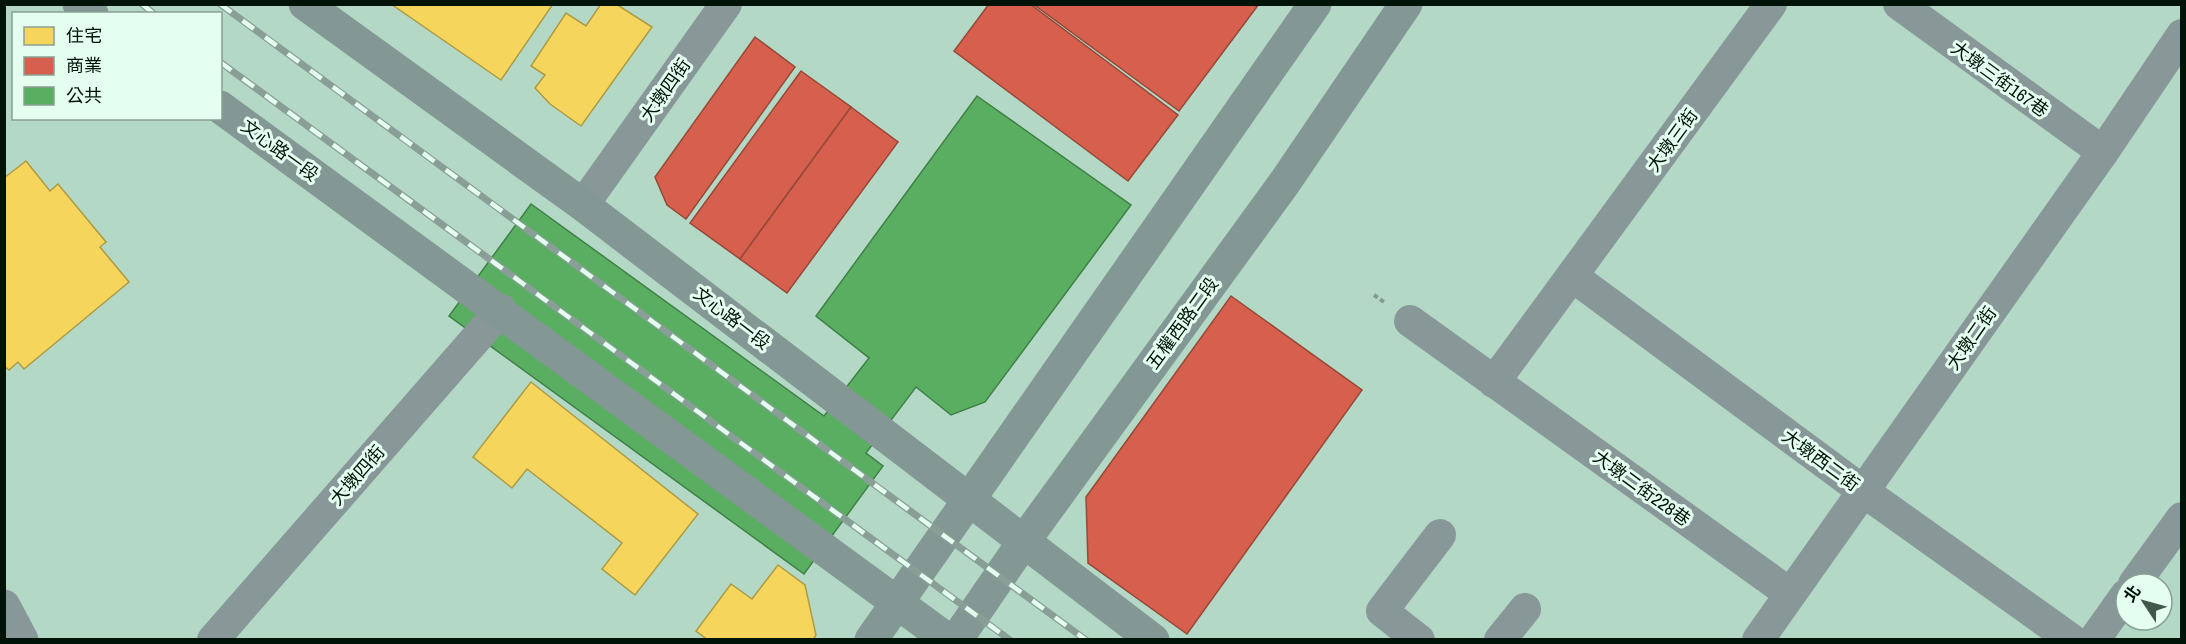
<svg xmlns="http://www.w3.org/2000/svg" width="2186" height="644" font-family="'Archivo Narrow','Noto Sans TC',sans-serif">
	<style>
		.homes { fill: #f6d55c; stroke: #ac9b43; stroke-width: 1.5 }
		.shops { fill: #d6604d; stroke: #964938; stroke-width: 1.5 }
		.public { fill: #5aae61; stroke: #3f8046; stroke-width: 1.5 }
		.lines { fill: none; stroke-linecap: round; stroke-linejoin: round }
		.path { stroke: #869993; stroke-width: 4; stroke-dasharray: 4.5 3; stroke-linecap: butt }
		.minor { stroke: #889798; stroke-width: 32 }
		.tertiary { stroke: #889798; stroke-width: 33 }
		.secondary { stroke: #839795; stroke-width: 33 }
		.rail-casing { stroke: #889e96; stroke-width: 7 }
		.rail { stroke: #e4fef0; stroke-width: 4.5; stroke-dasharray: 14; stroke-linecap: butt }
		.labels { text-anchor: middle; dominant-baseline: central; stroke-width: 6; stroke-linejoin: round; paint-order: stroke }
		.street-label { font-size: 18px; fill: #001308; stroke: #e4fef0 }
	</style>
	<rect width="100%" height="100%" fill="#b3d8c6"/>
	<!-- homes -->
	<g class="homes">
		<path d="M391,4H553L501,80Z"/>
		<path d="M601,4H616L652,27L581,126L550,104L535,88L545,75L531,66L566,13L586,26Z"/>
		<path d="M26,161L50,191L58,184L106,242L100,247L129,282L24,369L18,362L9,370L4,366V178Z"/>
		<path d="M531,382L698,514L635,595L602,569L622,543L527,469L512,488L473,457Z"/>
		<path d="M778,565L805,585L816,635L813,640H708L696,631L731,584L752,599Z"/>
	</g>
	<!-- shops -->
	<g class="shops">
		<path d="M989,4H1030L1178,115L1128,181L954,51Z"/>
		<path d="M1033,4H1259L1179,111Z"/>
		<path d="M755,37L795,67L686,219L667,205L655,177Z"/>
		<path d="M801,71L851,107L740,259L690,223Z"/>
		<path d="M851,107L898,142L787,293L740,259Z"/>
		<path d="M1231,296L1362,390L1187,634L1088,563L1086,497Z"/>
	</g>
	<!-- public -->
	<path class="public" d="M977,96L1131,205L985,402L951,415L916,387L866,453L883,466L804,574L449,316L531,204L824,416L869,358L816,316Z"/>
	<g class="lines">
		<!-- path -->
		<path class="path" d="M1374,295L1384,302"/>
		<!-- minor -->
		<g class="minor">
			<path d="M1899,4L2103,152"/>
			<path d="M583,205L726,4"/>
			<path d="M1572,276L1863,491L2072,640"/>
			<path d="M1410,321L1789,593"/>
			<path d="M1494,382L1771,4"/>
			<path d="M2134,584L2182,518"/>
			<path d="M213,640L501,310"/>
			<path d="M1419,640L1382,611L1440,535"/>
			<path d="M1500,640L1525,609"/>
			<path d="M1758,640L2103,152L2182,35"/>
			<path d="M2094,640L2126,595"/>
		</g>
		<!-- tertiary -->
		<path class="tertiary" d="M4,606L22,640"/>
		<!-- secondary -->
		<g class="secondary">
			<path d="M79,4L92,14"/>
			<path d="M305,4L583,205L1153,640"/>
			<path d="M220,107L948,640"/>
			<path d="M871,640L1315,4"/>
			<path d="M956,640L1024,541L1285,182L1406,4"/>
		</g>
		<defs>
			<g id="rail">
				<path d="M142,4L154,14"/>
				<path d="M220,4L1086,640"/>
				<path d="M220,62L1010,640"/>
			</g>
		</defs>
		<!-- rail casing -->
		<use href="#rail" class="rail-casing"/>
		<!-- rail -->
		<use href="#rail" class="rail"/>
	</g>
	<g class="labels">
		<!-- street labels -->
		<g class="street-label">
			<text transform="translate(2000 79) rotate(36)">大墩三街167巷</text>
			<text transform="translate(665 90) rotate(-55)">大墩四街</text>
			<text transform="translate(1672 140) rotate(-54)">大墩三街</text>
			<text transform="translate(280 150) rotate(36)">文心路一段</text>
			<text transform="translate(732 318) rotate(37)">文心路一段</text>
			<text transform="translate(1182 323) rotate(-54)">五權西路二段</text>
			<text transform="translate(1971 338) rotate(-55)">大墩二街</text>
			<text transform="translate(1821 460) rotate(36)">大墩西二街</text>
			<text transform="translate(357 475) rotate(-49)">大墩四街</text>
			<text transform="translate(1642 488) rotate(36)">大墩二街228巷</text>
		</g>
	</g>
	<!-- border -->
	<rect width="2186" height="644" fill="none" stroke="#001308" stroke-width="12"/>
	<!-- legend -->
	<rect x="12" y="12" width="210" height="108" fill="#e4fef0" stroke="#89a093" stroke-width="1.5"/>
	<rect x="24" y="27" width="30" height="18" fill="#f6d55c" stroke="#89a093" stroke-width="1.5"/>
	<text x="66" y="42" font-size="18" fill="#001308">住宅</text>
	<rect x="24" y="57" width="30" height="18" fill="#d6604d" stroke="#89a093" stroke-width="1.5"/>
	<text x="66" y="72" font-size="18" fill="#001308">商業</text>
	<rect x="24" y="87" width="30" height="18" fill="#5aae61" stroke="#89a093" stroke-width="1.5"/>
	<text x="66" y="102" font-size="18" fill="#001308">公共</text>
	<!-- north arrow -->
	<g transform="translate(2144 602) rotate(306)"><circle r="28" fill="#e4fef0" stroke="#89a093" stroke-width="1.5"/>
	<path d="M0-4.5L10 22L0 15L-10 22Z" fill="#3f584a"/>
	<text y="-9" font-size="16" font-weight="bold" text-anchor="middle" fill="#001308">北</text>
	</g>
</svg>
